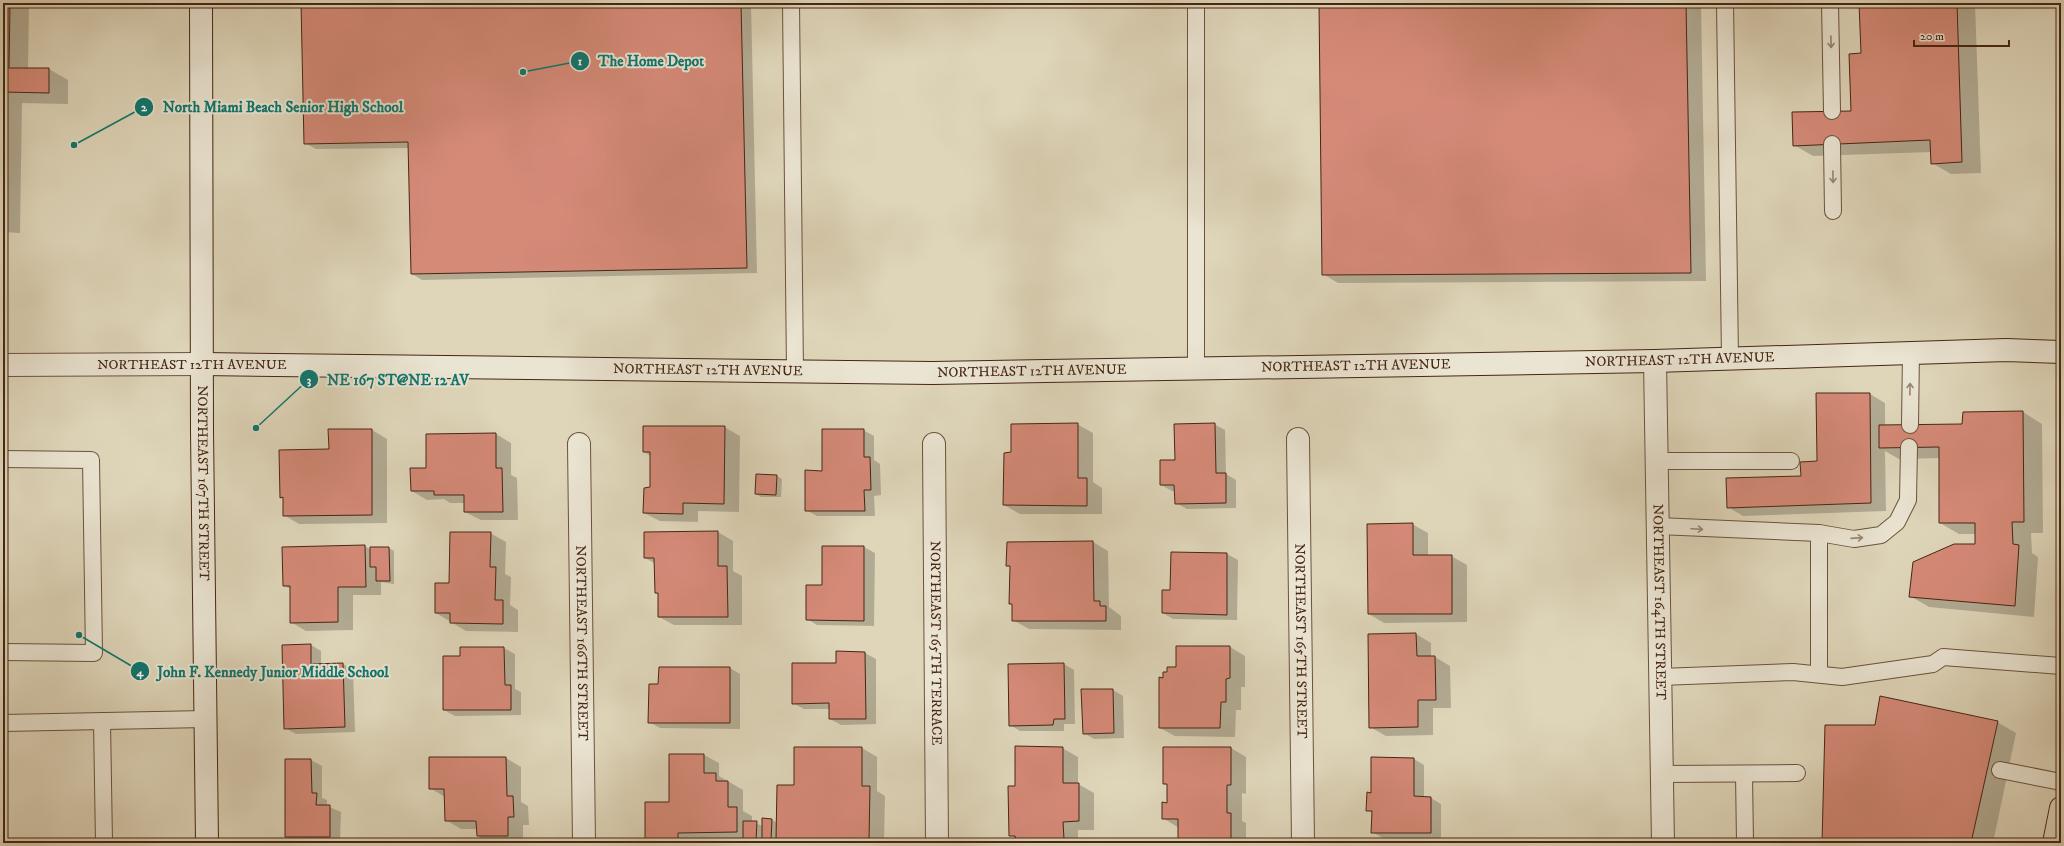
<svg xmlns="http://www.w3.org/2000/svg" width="2064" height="846" font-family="'IM FELL DW Pica',serif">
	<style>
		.shadow { fill: #0003 }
		.building { fill: #d58a78; stroke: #462612 }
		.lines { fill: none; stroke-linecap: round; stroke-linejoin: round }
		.lane-casing { stroke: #6c523c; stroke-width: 18 }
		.street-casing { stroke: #6c523c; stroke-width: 24 }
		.secondary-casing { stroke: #462612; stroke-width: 24 }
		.primary-casing { stroke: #462612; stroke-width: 24 }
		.lane { stroke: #eae4d2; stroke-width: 16 }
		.street { stroke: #eae4d2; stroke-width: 22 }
		.secondary { stroke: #eae4d2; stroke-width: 22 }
		.primary { stroke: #dfd6ba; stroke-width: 22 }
		.oneway { stroke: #988572 }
		.labels { text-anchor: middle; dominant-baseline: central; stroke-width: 4; stroke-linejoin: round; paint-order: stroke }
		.street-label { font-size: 14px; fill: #462612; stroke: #eae4d2 }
		.leader { fill: none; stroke: #0f766e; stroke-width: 1.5 }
		.callout-dot { fill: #0f766e; stroke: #eae4d2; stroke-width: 1.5 }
		.mark-label { font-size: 12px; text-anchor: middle; font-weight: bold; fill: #fff }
		.callout-label { font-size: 15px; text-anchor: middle; font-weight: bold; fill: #0f766e; stroke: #eae4d2; stroke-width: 4; stroke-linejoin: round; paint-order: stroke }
	</style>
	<rect width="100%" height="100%" fill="#dfd6ba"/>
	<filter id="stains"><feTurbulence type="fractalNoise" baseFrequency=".005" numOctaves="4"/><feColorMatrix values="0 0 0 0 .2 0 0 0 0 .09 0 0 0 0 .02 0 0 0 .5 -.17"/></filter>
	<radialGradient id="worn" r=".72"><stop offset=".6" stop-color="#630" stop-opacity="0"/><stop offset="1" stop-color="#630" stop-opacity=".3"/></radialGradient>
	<!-- shadow -->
	<g class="shadow">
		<path d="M3,3H29L28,69H49L68,80V104L22,103L20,233L3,232Z"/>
		<path d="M302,3H751L757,273L422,280L412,274L409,148L316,149L305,143Z"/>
		<path d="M1319,3H1701L1706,281L1338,283L1323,274Z"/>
		<path d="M1860,3H1975L1981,173L1951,174L1932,163L1931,152L1813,156L1794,145L1852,112L1862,54Z"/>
		<path d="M1870,394L1885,403V426L1963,425L2023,412L2042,424L2043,533H2031L2032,553L2038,557L2034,617L1929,607L1910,596L1976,545V534H1959L1940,523V458L1899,459L1885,451L1886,511L1743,516L1728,507L1802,477L1818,462Z"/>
		<path d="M1077,424L1093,433V482L1102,488V514H1020L1004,505L1012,453Z"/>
		<path d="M1214,424L1225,430L1226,474L1236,480V508L1187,509L1176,503L1175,491H1172L1161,485L1176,461Z"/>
		<path d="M724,427L740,436L739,512L698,511V522L660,521L644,513L651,488V456L644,452Z"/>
		<path d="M372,430L387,439V523L299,524L284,515V499L281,497L330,450Z"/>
		<path d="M863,430L874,436V460L880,464L881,495L874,496L875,516H817L806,510L823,472Z"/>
		<path d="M496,434L511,443V475L517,478L518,520H481L465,512V503H450L444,499L427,500L412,491L427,469Z"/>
		<path d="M777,476L782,479L781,497H761L756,494Z"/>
		<path d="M1412,524L1428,533V556H1451L1467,565V622L1384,623L1369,614Z"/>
		<path d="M718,532L733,541V571L742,576V625H674L659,617V595L656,593V564L645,558Z"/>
		<path d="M490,533L506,542L505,574L511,577L510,605L518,610V632L466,631L436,613L450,584Z"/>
		<path d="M1093,542L1108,551L1109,607L1121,616V630L1029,629L1013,620V605L1010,603L1011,567L1007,566Z"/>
		<path d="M365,546L371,550L389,548L394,551V584L381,582V595H353V630L306,631L291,622V589L284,586Z"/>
		<path d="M823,547H864L875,553L874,626L817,625L807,619L823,586Z"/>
		<path d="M1172,553L1227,554L1238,560L1237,620L1173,619L1163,613L1171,592Z"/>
		<path d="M1416,634L1431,643V657H1435L1450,666L1451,708H1433V735L1386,736L1370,727Z"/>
		<path d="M311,645L321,651V665L343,664L353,670L355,732L296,734L285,728Z"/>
		<path d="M1230,647L1245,656V687H1241V710H1236L1235,737L1175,736L1160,728L1168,673Z"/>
		<path d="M461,648H504L515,654V689L521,692V715L455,716L444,710L461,657Z"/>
		<path d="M837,652L865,653L876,659V724L841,725L830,719V709H804L793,703L837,664Z"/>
		<path d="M1064,664L1074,670L1075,724H1064V731H1020L1010,725Z"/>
		<path d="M730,668L740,674V729L660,728L649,722L660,685Z"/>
		<path d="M1113,690L1123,696L1124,738L1094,739L1084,733Z"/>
		<path d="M1997,722L2016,733L1993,843H1823L1876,726Z"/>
		<path d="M862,748L877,757V791L885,796L884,843H783L776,839V842H768L761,838V843H749L745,841L648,843L670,803L704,755L719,763V776L743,790V811L752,816V822L763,826L772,820L778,823L795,786Z"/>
		<path d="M1062,748L1078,757V784L1094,793V830H1078V843H1023L1010,835L1016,787Z"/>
		<path d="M1231,748L1246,757V794L1242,793V821L1246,823V843H1188L1179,838V828L1163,818L1168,804V785L1164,783Z"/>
		<path d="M506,758L521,767V802L528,806L529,825H523V843H490L478,836V829H461L446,820L445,797L430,788Z"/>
		<path d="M1414,759L1424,765V798H1431L1441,804V839L1383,838L1372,832L1373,813L1367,810L1372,794Z"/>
		<path d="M286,760H311L322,766V798L327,800V806L341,812L340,843H297L286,837Z"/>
	</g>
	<!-- building -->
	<g class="building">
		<path d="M3,3H10L9,68H49V93L3,92Z"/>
		<path d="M301,3H741L747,268L411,274L408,142L304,144Z"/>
		<path d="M1319,3H1686L1691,273L1322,275Z"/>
		<path d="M1859,3H1957L1962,162L1931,164L1930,140L1793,146L1792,112L1851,111L1849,54L1861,53Z"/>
		<path d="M1816,393H1870L1871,503L1727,508L1726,478L1801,476L1800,462L1817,461Z"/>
		<path d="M2023,411L2024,522H2012L2013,544L2019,545L2015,606L1909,597L1913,562L1954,544H1975V523H1939V447L1879,448V425L1962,424L1963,412Z"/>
		<path d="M1078,423V478H1087V506L1003,505L1004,453L1011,452V424Z"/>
		<path d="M1215,423L1216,473H1226V503L1175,504L1174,485H1160V460H1175L1174,424Z"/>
		<path d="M643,426H725L724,504L683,503V514L643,513L644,488L650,487V452H643Z"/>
		<path d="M328,429H372V515L283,516V497L280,498L279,450L329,449Z"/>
		<path d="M822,429H864V457H870L871,490H864L865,511H805V470L822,471Z"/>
		<path d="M496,433V468H502L503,512H464V495H434V491H411L410,468H426V434Z"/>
		<path d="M756,474L777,475L776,495L755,494Z"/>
		<path d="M1413,523V555H1452V614H1368L1367,524Z"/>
		<path d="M718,531V566H727L728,617H658V593H655L654,558H644V532Z"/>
		<path d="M450,532H491L490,567H496L495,600H503V624L450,623V613H435V583H449Z"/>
		<path d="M1093,541L1094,601H1100V606H1106V621H1012V604H1009L1010,566H1006L1007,542Z"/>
		<path d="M365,545L366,587H338V622L290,623V586H283L282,547Z"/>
		<path d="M822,546H864V621L806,620V585H822Z"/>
		<path d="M370,547H389L390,581H376V567H370Z"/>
		<path d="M1171,552L1227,553V615L1162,613V590H1170Z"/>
		<path d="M1416,633L1417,656H1435L1436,700H1418V727L1369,728L1368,634Z"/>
		<path d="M311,644V664L343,663L345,727L284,729L282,645Z"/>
		<path d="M1176,646H1230V678L1226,679V702H1221L1220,728H1159V677L1163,678V672H1167V667H1176Z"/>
		<path d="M460,647H504L505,685H511V710H443V656H460Z"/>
		<path d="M836,651L865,652L866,719H829V703L792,704V663H836Z"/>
		<path d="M1064,663L1065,719H1054L1053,725L1009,726L1008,664Z"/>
		<path d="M659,667H730V723H648L649,684H658Z"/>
		<path d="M1081,689H1113L1114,733L1083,734Z"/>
		<path d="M1880,696L1998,721L1971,843H1822L1825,725H1875Z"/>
		<path d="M1015,746L1063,747V783H1079V821L1063,822L1064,839L1016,840L1015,836H1009L1008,786H1015Z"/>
		<path d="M794,747H862V786H870L869,840H776L777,785H794Z"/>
		<path d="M1163,747H1231V785H1227V813H1231V839H1178V819H1162V802L1167,803V784H1163Z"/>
		<path d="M669,754H704V773H716V781H728V807H737V832L678,833V843H645V802H669Z"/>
		<path d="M429,757H506L507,796H513L514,817H508V836H477L476,821H445L444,789H429Z"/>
		<path d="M1371,757L1414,758V796L1431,797V833H1371L1372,811H1366L1367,792L1371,793Z"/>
		<path d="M285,759H311L312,793H317L316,805H330V837H285Z"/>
		<path d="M762,818L772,819L771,840H762Z"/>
		<path d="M743,821H757L756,841L743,840Z"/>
	</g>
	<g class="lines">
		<defs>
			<g id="lane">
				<path d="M791,3L795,372"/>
				<path d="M1196,3V369"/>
				<path d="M1725,3L1730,358"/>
				<path d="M1830,3L1832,111"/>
				<path d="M1832,144L1833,211"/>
				<path d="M1910,425L1911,352"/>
				<path d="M3,459L91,460L94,653L3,652"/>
				<path d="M1657,461H1791"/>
				<path d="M1658,526L1819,533L1854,539L1881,535L1897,522L1908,500L1909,447"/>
				<path d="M1819,533V674"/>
				<path d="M1660,677L1793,672L1842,677L1933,664L1943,657L2061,666"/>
				<path d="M102,721L104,843"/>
				<path d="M3,723L206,719"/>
				<path d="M2000,770L2061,782"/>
				<path d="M1662,774L1797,773"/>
				<path d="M1744,774L1745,843"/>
			</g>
			<g id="street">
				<path id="s1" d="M1655,361L1663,843"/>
				<path d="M3,365L202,364"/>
				<path id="s2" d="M1298,439L1303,843"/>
				<path id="s3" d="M579,444L584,843"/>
				<path id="s4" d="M934,444L937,843"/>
			</g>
			<g id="secondary">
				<path id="s5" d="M201,3L202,431L207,843"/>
				<path id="s6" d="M202,364L933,373L1655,361L2006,350L2061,352"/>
			</g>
			<path id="primary" d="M2054,843L2061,808"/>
		</defs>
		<!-- lane casing -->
		<use href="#lane" class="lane-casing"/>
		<!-- street casing -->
		<use href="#street" class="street-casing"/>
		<!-- secondary casing -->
		<use href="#secondary" class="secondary-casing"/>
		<!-- primary casing -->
		<use href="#primary" class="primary-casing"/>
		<!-- lane -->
		<use href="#lane" class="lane"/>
		<!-- street -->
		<use href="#street" class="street"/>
		<!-- secondary -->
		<use href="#secondary" class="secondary"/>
		<!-- primary -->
		<use href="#primary" class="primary"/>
	</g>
	<!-- one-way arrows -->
	<defs><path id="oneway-shaft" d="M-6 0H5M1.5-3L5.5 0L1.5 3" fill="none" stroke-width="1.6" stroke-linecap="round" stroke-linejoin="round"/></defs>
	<g class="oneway">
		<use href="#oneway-shaft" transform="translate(1831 42) rotate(89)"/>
		<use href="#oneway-shaft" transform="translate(1833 177) rotate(89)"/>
		<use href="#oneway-shaft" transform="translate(1910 389) rotate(-89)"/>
		<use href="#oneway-shaft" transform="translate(1697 529) rotate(3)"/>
		<use href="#oneway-shaft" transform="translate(1857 538) rotate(-4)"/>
	</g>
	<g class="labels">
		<!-- street labels -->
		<g class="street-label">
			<text stroke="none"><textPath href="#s6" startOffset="1478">NORTHEAST 12TH AVENUE</textPath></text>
			<text x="192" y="365">NORTHEAST 12TH AVENUE</text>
			<text stroke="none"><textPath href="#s6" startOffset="1154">NORTHEAST 12TH AVENUE</textPath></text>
			<text stroke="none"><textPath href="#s6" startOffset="506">NORTHEAST 12TH AVENUE</textPath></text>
			<text stroke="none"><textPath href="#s6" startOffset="830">NORTHEAST 12TH AVENUE</textPath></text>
			<text stroke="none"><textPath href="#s5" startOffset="480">NORTHEAST 167TH STREET</textPath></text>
			<text stroke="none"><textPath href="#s1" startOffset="241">NORTHEAST 164TH STREET</textPath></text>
			<text stroke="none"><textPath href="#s2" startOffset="202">NORTHEAST 165TH STREET</textPath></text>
			<text stroke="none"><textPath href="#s3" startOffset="199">NORTHEAST 166TH STREET</textPath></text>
			<text stroke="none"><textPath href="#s4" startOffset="199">NORTHEAST 165TH TERRACE</textPath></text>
		</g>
	</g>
	<!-- callouts -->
	<path class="leader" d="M523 72L580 61M74 145L144 107M256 428L309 379M79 635L140 671"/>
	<g class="callout-dot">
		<circle cx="523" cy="72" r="4"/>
		<circle cx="74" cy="145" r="4"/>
		<circle cx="256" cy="428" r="4"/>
		<circle cx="79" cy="635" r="4"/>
		<circle cx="580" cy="61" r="10"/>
		<circle cx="144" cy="107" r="10"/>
		<circle cx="309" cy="379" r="10"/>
		<circle cx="140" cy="671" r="10"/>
	</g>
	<g class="mark-label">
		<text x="580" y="65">1</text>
		<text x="144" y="111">2</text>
		<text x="309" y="384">3</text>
		<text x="140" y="676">4</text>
	</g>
	<g class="callout-label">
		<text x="651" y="66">The Home Depot</text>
		<text x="283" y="112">North Miami Beach Senior High School</text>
		<text x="398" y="385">NE 167 ST@NE 12 AV</text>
		<text x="273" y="677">John F. Kennedy Junior Middle School</text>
	</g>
	<!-- margin -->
	<rect width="2064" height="846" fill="none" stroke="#dfd6ba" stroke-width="16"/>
	<rect x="4" y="4" width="2056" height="838" fill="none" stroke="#462612" stroke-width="2"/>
	<rect x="8" y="8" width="2048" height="830" fill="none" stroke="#462612"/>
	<!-- scale -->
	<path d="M1914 40v6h95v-6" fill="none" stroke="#462612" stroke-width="2"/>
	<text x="1920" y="40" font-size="12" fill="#462612" stroke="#eae4d2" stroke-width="3" paint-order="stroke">20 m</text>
	<rect width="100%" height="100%" filter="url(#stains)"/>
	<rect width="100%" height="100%" fill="url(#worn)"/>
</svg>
